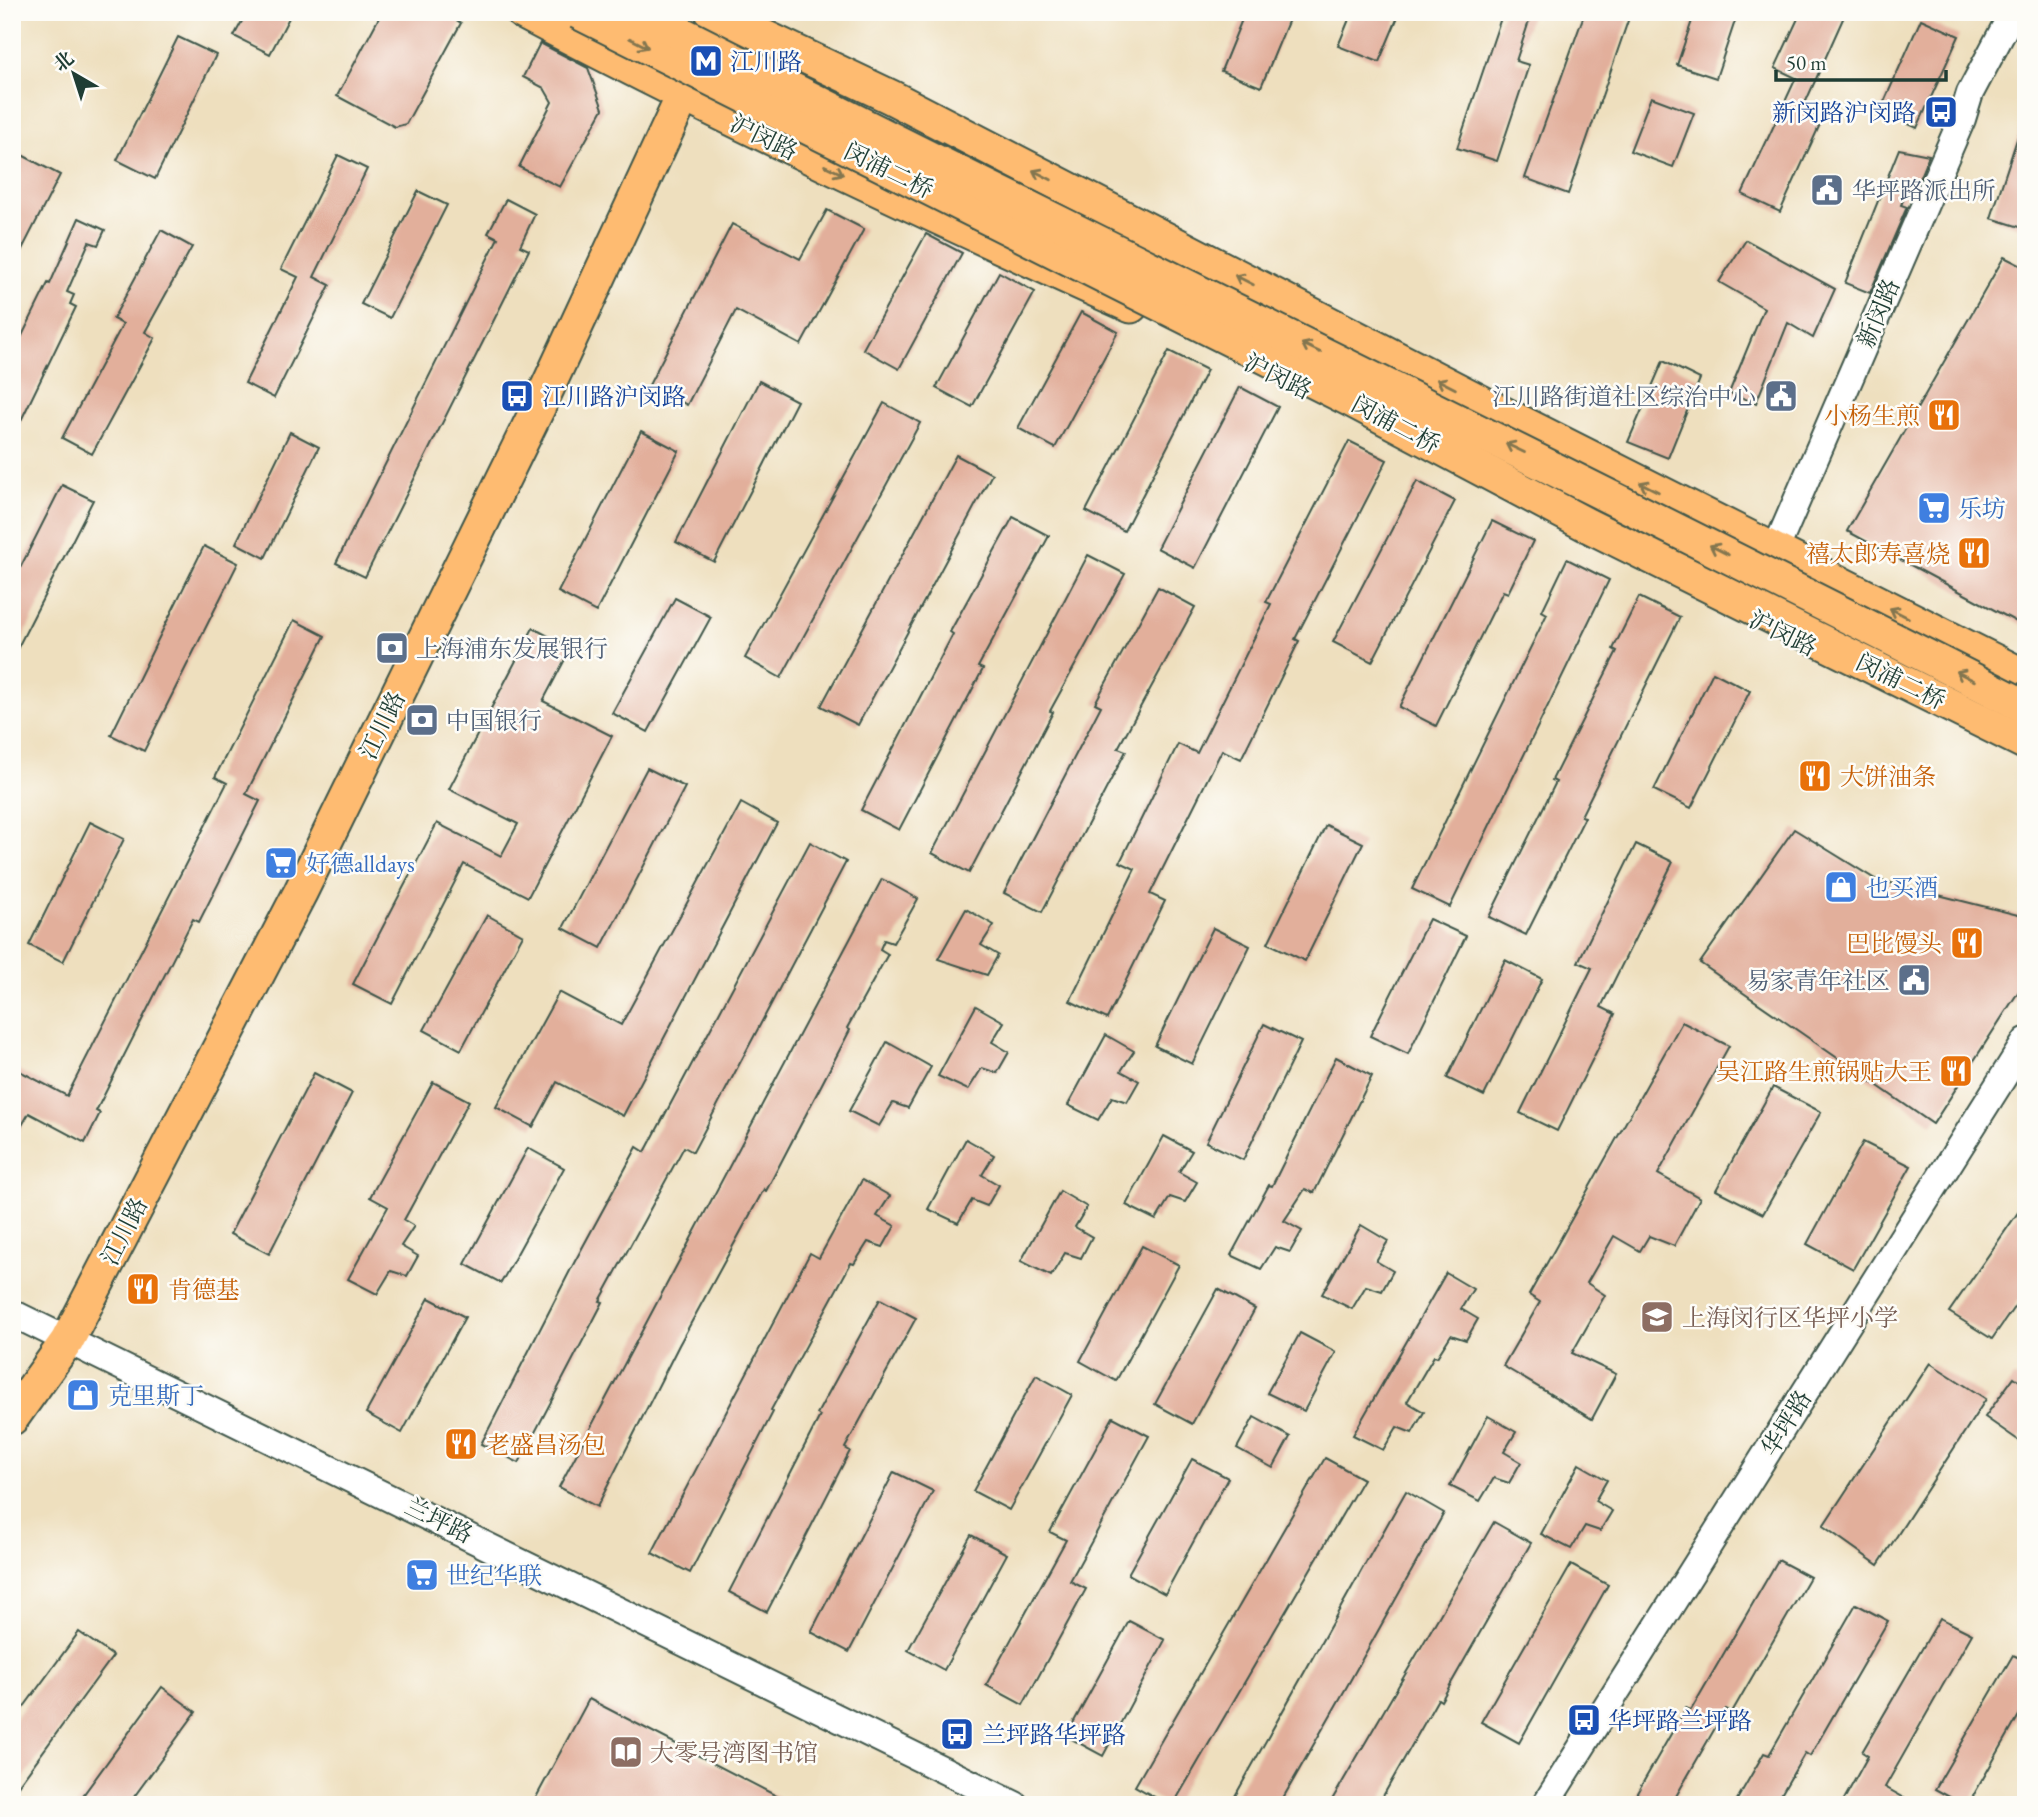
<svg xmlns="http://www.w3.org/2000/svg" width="2038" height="1817" font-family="'EB Garamond','Noto Serif SC',serif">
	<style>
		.building { fill: #e2af9b }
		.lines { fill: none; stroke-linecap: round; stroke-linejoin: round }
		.minor-casing { stroke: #3e5549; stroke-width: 30 }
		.major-casing { stroke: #3e5549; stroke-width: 37 }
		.minor { stroke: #fff; stroke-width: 26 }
		.major { stroke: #febb71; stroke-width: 33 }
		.rail-casing { stroke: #1f3d34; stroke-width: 8 }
		.rail { stroke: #fdfcf7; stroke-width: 5; stroke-dasharray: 16; stroke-linecap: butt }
		.major-bridge-casing { stroke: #3e5549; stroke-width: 37; stroke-linecap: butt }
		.major-bridge { stroke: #febb71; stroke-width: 33 }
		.oneway { stroke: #83764f }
		.labels { text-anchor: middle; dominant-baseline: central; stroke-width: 5; stroke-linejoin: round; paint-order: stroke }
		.transit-label { font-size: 24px; fill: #164399; stroke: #fdfcf7; text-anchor: start }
		.street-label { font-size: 24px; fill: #1f3d34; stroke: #fdfcf7 }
		.service-label { font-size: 24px; fill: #4e5e75; stroke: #fdfcf7; text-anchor: start }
		.food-label { font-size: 24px; fill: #c56008; stroke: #fdfcf7; text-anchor: end }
		.shop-label { font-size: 24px; fill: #366cbe; stroke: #fdfcf7; text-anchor: start }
		.education-label { font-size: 24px; fill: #785e54; stroke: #fdfcf7; text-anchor: start }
	</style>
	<rect width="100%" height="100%" fill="#fdfcf7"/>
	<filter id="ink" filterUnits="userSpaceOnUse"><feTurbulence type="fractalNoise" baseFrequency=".0143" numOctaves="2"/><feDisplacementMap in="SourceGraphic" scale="14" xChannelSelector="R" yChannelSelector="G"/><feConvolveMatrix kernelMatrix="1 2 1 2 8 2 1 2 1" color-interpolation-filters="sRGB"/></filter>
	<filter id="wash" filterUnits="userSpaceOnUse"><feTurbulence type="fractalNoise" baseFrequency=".00686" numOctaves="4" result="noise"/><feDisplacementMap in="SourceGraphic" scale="28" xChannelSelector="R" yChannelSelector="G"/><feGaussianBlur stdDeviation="1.57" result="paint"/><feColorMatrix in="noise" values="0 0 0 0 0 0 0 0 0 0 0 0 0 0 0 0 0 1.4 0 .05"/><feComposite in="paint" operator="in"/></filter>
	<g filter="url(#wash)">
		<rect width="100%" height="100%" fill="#eedfbe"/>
		<g id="blocks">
			<!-- building -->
			<g class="building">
				<path d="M247,12H292L270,54L234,36Z"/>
				<path d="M382,12H461L456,20L461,23L406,124L395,127L337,96Z"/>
				<path d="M1245,12H1292L1261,87L1221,71Z"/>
				<path d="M1352,12H1400L1379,62L1338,46Z"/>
				<path d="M1503,12H1532L1516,61L1529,65L1497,161L1457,148Z"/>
				<path d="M1585,12H1631L1568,194L1525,178Z"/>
				<path d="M1695,12H1738L1716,78L1677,65Z"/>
				<path d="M1801,12H1846L1802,110L1822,120L1780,212L1742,194L1796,78L1775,68Z"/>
				<path d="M1921,19L1959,36L1917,128L1880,111Z"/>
				<path d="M178,37L216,55L155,179L117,160Z"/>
				<path d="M540,43L588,68L603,109L560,187L519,167L552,102L544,88L523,77Z"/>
				<path d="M1651,97L1694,113L1673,167L1630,151Z"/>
				<path d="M2022,124H2026V229L1991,218Z"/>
				<path d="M1899,149L1929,155L1914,191L1908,189L1901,205L1907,207L1870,293L1845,283Z"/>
				<path d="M22,155L60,175L12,269V173Z"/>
				<path d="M338,155L367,169L314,277L330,285L274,398L245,383L298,277L281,269Z"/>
				<path d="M418,191L447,205L390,318L361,304Z"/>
				<path d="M506,199L535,214L520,246L529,250L365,577L336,563L498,238L488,233Z"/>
				<path d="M827,210L864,229L801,345L736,310L687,405L649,385L732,224L800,259Z"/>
				<path d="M79,218L105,230L98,245L89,242L67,292L74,295L70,304L76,307L12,439V356L48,283L50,284Z"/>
				<path d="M161,230L192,247L145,332L155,338L92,454L62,438L123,324L113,319Z"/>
				<path d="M926,234L962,253L899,369L863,349Z"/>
				<path d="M1746,240L1835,289L1813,338L1788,323L1756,403L1729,393L1764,308L1719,282Z"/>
				<path d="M2004,257L2026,268V627L1847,531Z"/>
				<path d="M999,272L1035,292L972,407L936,388Z"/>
				<path d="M1081,312L1118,332L1055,448L1018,428Z"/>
				<path d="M1169,351L1207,370L1124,531L1086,511Z"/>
				<path d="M1663,361L1700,379L1668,458L1628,442Z"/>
				<path d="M759,381L797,401L714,562L676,542Z"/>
				<path d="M1240,387L1278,407L1195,568L1157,548Z"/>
				<path d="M884,403L920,423L781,678L745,658Z"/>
				<path d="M641,431L679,451L596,612L558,592Z"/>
				<path d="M290,432L319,447L265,558L236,543Z"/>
				<path d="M1349,441L1387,460L1295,639L1299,641L1241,759L1222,750L1150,894L1165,901L1107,1019L1070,1001L1135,869L1120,862L1178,744L1197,753L1271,604L1266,602Z"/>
				<path d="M956,455L992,474L858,725L821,706Z"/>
				<path d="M1417,481L1455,501L1372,662L1333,642Z"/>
				<path d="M62,485L93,500L12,659V584Z"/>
				<path d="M1013,517L1049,536L978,667L983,669L899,830L861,810L953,634L950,632Z"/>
				<path d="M1492,521L1533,541L1508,593L1503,591L1436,726L1399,707Z"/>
				<path d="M204,546L238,563L144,751L111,735Z"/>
				<path d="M1088,555L1125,574L1050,711L1053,712L969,873L932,853Z"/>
				<path d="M1567,559L1609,580L1450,907L1412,889L1547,614L1542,611Z"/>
				<path d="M1158,587L1195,607L1118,748L1126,751L1042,912L1004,893L1101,706L1095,703Z"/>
				<path d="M1639,597L1680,617L1581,816L1585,817L1526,935L1489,917L1556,782L1552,780L1617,651L1613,649Z"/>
				<path d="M675,598L711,617L648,732L612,713Z"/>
				<path d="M294,620L325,636L246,794L260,801L199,922L193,919L96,1111L100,1113L85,1143L29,1113L12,1143V1067L67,1096L227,783L215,777Z"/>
				<path d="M533,628L571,648L543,701L612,736L528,897L464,864L392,1004L353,984L437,823L501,856L518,824L449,789Z"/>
				<path d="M1713,672L1750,691L1691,808L1654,790Z"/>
				<path d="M647,768L685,787L601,948L563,928Z"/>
				<path d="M741,803L777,823L623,1116L557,1082L533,1127L496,1107L559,992L621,1025Z"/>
				<path d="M90,822L124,839L63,962L29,945Z"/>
				<path d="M1326,825L1363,843L1305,961L1268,943Z"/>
				<path d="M1794,829L1875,879L2026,917V980L1933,1124L1700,963Z"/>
				<path d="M810,842L846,862L693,1152L684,1147L600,1301L603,1302L519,1463L481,1444L574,1263L637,1147L645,1152Z"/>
				<path d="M1636,844L1673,862L1601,1007L1615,1014L1557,1131L1520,1113L1592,968L1578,962Z"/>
				<path d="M882,879L918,899L893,943L884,940L880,949L888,954L847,1028L850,1030L766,1191L764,1189L679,1345L597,1507L559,1487Z"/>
				<path d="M966,909L994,925L981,945L998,955L987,975L938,959Z"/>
				<path d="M487,915L523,935L461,1050L424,1030Z"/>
				<path d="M1429,919L1466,936L1408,1054L1370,1036Z"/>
				<path d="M1213,928L1250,946L1192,1064L1155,1046Z"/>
				<path d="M1505,960L1542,979L1484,1096L1447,1078Z"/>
				<path d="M976,1006L1004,1022L992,1042L1009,1052L997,1073L982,1068L968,1090L938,1076Z"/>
				<path d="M1682,1022L1729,1046L1658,1174L1700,1198L1674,1246L1649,1236L1640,1251L1614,1236L1587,1283L1605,1295L1572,1353L1616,1374L1592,1419L1503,1366L1540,1302L1529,1295Z"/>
				<path d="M1264,1024L1301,1042L1243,1160L1206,1142Z"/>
				<path d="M1106,1035L1134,1051L1121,1071L1139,1081L1127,1102L1112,1097L1098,1120L1068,1105Z"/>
				<path d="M887,1042L931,1067L908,1108L893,1103L879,1126L849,1111Z"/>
				<path d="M1336,1057L1372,1076L1314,1193L1305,1189L1284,1221L1302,1231L1290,1252L1275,1247L1261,1269L1231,1255L1269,1185L1272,1186Z"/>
				<path d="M314,1073L352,1093L269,1254L230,1234Z"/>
				<path d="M433,1082L469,1101L404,1220L414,1226L401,1246L418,1256L407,1276L391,1271L377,1294L348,1279L388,1207L370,1197Z"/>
				<path d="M1773,1087L1821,1112L1763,1214L1716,1190Z"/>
				<path d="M1164,1136L1192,1151L1179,1172L1197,1182L1185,1202L1170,1197L1156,1220L1126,1205Z"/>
				<path d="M966,1139L994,1155L982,1175L999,1185L987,1206L972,1200L958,1223L928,1209Z"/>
				<path d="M1863,1142L1911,1166L1853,1269L1807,1244Z"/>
				<path d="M528,1148L564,1168L501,1283L465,1264Z"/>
				<path d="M862,1180L890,1196L877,1216L895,1226L883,1247L868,1242L854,1264L851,1263L771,1410L773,1412L690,1573L652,1553L810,1253L819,1258Z"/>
				<path d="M1060,1191L1087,1207L1075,1227L1092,1237L1081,1258L1065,1253L1051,1276L1021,1261Z"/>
				<path d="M2026,1201V1290L1992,1339L1949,1312Z"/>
				<path d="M1361,1225L1388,1241L1376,1261L1393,1271L1382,1291L1366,1286L1352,1309L1322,1294Z"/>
				<path d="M1142,1246L1179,1265L1116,1381L1080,1361Z"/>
				<path d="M1446,1273L1473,1289L1461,1309L1478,1319L1466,1340L1451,1335L1437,1357L1434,1356L1407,1402L1424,1412L1412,1433L1397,1427L1383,1450L1353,1435Z"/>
				<path d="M1218,1289L1255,1309L1192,1424L1155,1404Z"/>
				<path d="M429,1298L465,1317L402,1433L366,1413Z"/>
				<path d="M880,1299L916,1318L845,1448L850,1451L767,1612L729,1592L820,1416L817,1414Z"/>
				<path d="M1300,1333L1336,1352L1304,1411L1267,1393Z"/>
				<path d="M1930,1363L1986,1399L1878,1565L1823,1526Z"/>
				<path d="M1036,1375L1072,1395L1009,1510L973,1491Z"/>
				<path d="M2014,1377L2026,1386V1430L2018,1440L1985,1417Z"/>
				<path d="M1488,1416L1516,1432L1504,1452L1521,1462L1509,1483L1494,1478L1480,1501L1450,1486Z"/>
				<path d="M1113,1417L1149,1436L1070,1581L1086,1589L1023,1705L986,1685L1066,1540L1050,1532Z"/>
				<path d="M1254,1417L1290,1437L1273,1468L1237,1448Z"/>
				<path d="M1325,1458L1363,1479L1173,1805H1169L1135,1786Z"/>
				<path d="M1192,1459L1228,1478L1165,1594L1128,1574Z"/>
				<path d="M1579,1464L1607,1480L1595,1501L1612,1511L1600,1531L1585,1526L1571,1549L1541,1534Z"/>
				<path d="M894,1472L933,1491L849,1652L811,1632Z"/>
				<path d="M1406,1491L1444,1513L1346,1688L1279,1805H1230Z"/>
				<path d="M1494,1522L1531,1543L1441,1701L1438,1699L1378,1805H1329Z"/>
				<path d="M971,1535L1007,1554L944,1670L908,1650Z"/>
				<path d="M1778,1560L1810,1577L1732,1712L1726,1709L1671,1805H1630L1686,1708L1691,1710Z"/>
				<path d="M1571,1565L1608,1585L1519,1743L1481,1722Z"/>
				<path d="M1856,1604L1888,1621L1810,1756L1805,1753L1775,1805H1734L1764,1753L1769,1755Z"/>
				<path d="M1940,1618L1972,1634L1885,1787L1917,1805H1841L1868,1756L1862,1752Z"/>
				<path d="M1129,1621L1165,1640L1103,1756L1066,1736Z"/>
				<path d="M79,1632L113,1656L12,1794V1723Z"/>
				<path d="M2013,1655L2026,1661V1703L1968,1805H1964L1935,1789Z"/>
				<path d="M162,1687L196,1712L128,1805H76Z"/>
				<path d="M589,1699L794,1805H532Z"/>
			</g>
		</g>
	</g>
	<g filter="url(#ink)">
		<use href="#blocks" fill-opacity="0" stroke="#3e5549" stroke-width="2"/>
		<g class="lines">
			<defs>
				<g id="minor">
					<path d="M1768,567L1962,119L1970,93L2013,12"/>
					<path d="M12,1313L1015,1805"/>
					<path d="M1545,1805L2026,1041"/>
				</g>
				<g id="major">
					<path d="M522,12C722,118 926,213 1131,306"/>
					<path d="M712,12L891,97L1502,413L2026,677"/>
					<path d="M12,1418L67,1341L300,893L539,406L722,12"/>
				</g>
			</defs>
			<!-- minor casing -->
			<use href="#minor" class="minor-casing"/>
			<!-- major casing -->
			<use href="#major" class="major-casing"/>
			<!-- minor -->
			<use href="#minor" class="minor"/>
			<!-- major -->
			<use href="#major" class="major"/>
			<defs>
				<g id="rail">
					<path d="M592,12L2026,733"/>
					<path d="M622,12L2026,718"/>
				</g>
			</defs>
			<!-- rail casing -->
			<use href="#rail" class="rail-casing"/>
			<!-- rail -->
			<use href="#rail" class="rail"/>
			<defs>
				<g id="major-bridge">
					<path d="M578,12L1351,400L1587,525L2026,743"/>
					<path d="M639,12C1100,246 1565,471 2026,707"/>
				</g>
			</defs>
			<!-- major-bridge casing -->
			<use href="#major-bridge" class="major-bridge-casing"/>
			<!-- major-bridge -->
			<use href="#major-bridge" class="major-bridge"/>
		</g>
		<!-- one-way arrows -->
		<defs><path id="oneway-shaft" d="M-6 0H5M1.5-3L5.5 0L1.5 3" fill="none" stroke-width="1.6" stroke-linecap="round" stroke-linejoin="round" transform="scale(1.75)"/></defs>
		<g class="oneway">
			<use href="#oneway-shaft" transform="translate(639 43) rotate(27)"/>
			<use href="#oneway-shaft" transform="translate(834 170) rotate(26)"/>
			<use href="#oneway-shaft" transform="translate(1042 175) rotate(-153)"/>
			<use href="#oneway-shaft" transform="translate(1244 280) rotate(-153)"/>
			<use href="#oneway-shaft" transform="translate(1311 348) rotate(-154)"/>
			<use href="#oneway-shaft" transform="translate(1446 384) rotate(-153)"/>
			<use href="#oneway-shaft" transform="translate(1515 448) rotate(-154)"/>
			<use href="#oneway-shaft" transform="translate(1649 487) rotate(-153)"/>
			<use href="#oneway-shaft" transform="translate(1719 550) rotate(-153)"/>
			<use href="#oneway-shaft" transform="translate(1899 613) rotate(-153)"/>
			<use href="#oneway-shaft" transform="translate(1965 676) rotate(-153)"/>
		</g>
	</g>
	<!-- icons -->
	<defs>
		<symbol id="metro-square" viewBox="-11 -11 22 22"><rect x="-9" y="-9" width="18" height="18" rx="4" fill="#1a4fb4" stroke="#fdfcf7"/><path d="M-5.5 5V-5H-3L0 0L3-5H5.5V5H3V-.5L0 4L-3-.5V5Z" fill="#fff"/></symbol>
		<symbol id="bus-square" viewBox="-11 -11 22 22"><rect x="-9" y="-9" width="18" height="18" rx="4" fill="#1a4fb4" stroke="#fdfcf7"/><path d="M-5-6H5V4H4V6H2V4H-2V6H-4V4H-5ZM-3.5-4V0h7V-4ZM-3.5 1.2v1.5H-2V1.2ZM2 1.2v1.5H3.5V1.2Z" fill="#fff"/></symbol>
		<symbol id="civic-square" viewBox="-11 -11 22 22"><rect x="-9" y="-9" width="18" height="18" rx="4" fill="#5c6f8a" stroke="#fdfcf7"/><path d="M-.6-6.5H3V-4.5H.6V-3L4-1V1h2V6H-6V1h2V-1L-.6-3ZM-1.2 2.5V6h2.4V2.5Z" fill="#fff"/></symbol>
		<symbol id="restaurant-square" viewBox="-11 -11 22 22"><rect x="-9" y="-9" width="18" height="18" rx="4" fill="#e8710a" stroke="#fdfcf7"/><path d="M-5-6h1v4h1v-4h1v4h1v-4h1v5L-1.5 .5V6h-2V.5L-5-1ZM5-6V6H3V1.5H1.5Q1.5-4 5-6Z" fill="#fff"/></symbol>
		<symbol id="supermarket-square" viewBox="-11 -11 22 22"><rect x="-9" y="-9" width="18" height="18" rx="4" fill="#3f7fe0" stroke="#fdfcf7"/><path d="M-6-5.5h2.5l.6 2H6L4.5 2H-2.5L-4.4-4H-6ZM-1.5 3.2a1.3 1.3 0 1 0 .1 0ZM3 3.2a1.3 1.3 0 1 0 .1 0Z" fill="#fff"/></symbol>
		<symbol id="bank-square" viewBox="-11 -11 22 22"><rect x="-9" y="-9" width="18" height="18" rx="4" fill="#5c6f8a" stroke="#fdfcf7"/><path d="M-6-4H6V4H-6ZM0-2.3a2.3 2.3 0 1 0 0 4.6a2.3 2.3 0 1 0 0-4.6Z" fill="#fff"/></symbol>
		<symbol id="shop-square" viewBox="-11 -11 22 22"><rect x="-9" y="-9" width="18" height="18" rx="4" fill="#3f7fe0" stroke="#fdfcf7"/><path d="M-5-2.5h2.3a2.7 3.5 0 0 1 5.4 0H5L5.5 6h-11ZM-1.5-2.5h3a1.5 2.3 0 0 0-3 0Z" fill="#fff"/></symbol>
		<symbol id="school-square" viewBox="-11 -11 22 22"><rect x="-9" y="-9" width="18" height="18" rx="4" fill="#8d6e63" stroke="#fdfcf7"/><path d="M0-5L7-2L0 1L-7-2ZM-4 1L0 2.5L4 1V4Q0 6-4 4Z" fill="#fff"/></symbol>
		<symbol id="library-square" viewBox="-11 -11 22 22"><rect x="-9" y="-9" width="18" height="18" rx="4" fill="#8d6e63" stroke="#fdfcf7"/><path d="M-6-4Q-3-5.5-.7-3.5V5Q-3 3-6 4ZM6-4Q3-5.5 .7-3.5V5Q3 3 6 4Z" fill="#fff"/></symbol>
	</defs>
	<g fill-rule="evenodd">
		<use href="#metro-square" x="687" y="42" width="38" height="38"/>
		<use href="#bus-square" x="1922" y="93" width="38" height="38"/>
		<use href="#civic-square" x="1808" y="171" width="38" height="38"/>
		<use href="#bus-square" x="498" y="377" width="38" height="38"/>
		<use href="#civic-square" x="1762" y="377" width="38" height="38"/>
		<use href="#restaurant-square" x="1925" y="396" width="38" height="38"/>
		<use href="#supermarket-square" x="1915" y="489" width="38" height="38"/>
		<use href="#restaurant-square" x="1955" y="534" width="38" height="38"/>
		<use href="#bank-square" x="373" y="629" width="38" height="38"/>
		<use href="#bank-square" x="403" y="701" width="38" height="38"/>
		<use href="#restaurant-square" x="1796" y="757" width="38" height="38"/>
		<use href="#supermarket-square" x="262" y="844" width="38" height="38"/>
		<use href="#shop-square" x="1822" y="868" width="38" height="38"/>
		<use href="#restaurant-square" x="1948" y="924" width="38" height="38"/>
		<use href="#civic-square" x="1895" y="961" width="38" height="38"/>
		<use href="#restaurant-square" x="1937" y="1052" width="38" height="38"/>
		<use href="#restaurant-square" x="124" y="1270" width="38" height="38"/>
		<use href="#school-square" x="1638" y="1298" width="38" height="38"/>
		<use href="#shop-square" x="64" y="1376" width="38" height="38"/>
		<use href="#restaurant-square" x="442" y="1425" width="38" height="38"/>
		<use href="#supermarket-square" x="403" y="1556" width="38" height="38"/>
		<use href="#bus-square" x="1565" y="1701" width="38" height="38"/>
		<use href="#bus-square" x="938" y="1715" width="38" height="38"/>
		<use href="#library-square" x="607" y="1733" width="38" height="38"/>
	</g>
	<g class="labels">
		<!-- transit labels -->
		<g class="transit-label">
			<text x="730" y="61">江川路</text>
			<text x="1916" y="112" text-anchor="end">新闵路沪闵路</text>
			<text x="542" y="396">江川路沪闵路</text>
			<text x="1608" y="1720">华坪路兰坪路</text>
			<text x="982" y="1734">兰坪路华坪路</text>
		</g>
		<!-- street labels -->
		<g class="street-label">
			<text transform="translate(764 137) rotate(26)">沪闵路</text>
			<text transform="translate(889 170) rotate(26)">闵浦二桥</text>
			<text transform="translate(1878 313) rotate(-67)">新闵路</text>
			<text transform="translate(1278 376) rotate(26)">沪闵路</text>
			<text transform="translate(1396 424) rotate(28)">闵浦二桥</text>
			<text transform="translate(1783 633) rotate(26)">沪闵路</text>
			<text transform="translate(1901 681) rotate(26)">闵浦二桥</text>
			<text transform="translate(382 725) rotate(-64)">江川路</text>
			<text transform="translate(124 1231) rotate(-63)">江川路</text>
			<text transform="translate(1786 1423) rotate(-58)">华坪路</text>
			<text transform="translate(439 1520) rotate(26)">兰坪路</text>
		</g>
		<!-- service labels -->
		<g class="service-label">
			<text x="1852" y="190">华坪路派出所</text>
			<text x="1756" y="396" text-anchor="end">江川路街道社区综治中心</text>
			<text x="416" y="648">上海浦东发展银行</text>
			<text x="446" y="720">中国银行</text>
			<text x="1890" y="980" text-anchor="end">易家青年社区</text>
		</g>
		<!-- food labels -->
		<g class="food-label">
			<text x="1920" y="415">小杨生煎</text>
			<text x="1950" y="553">禧太郎寿喜烧</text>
			<text x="1840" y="776" text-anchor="start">大饼油条</text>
			<text x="1942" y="943">巴比馒头</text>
			<text x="1932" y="1071">吴江路生煎锅贴大王</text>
			<text x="168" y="1289" text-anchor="start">肯德基</text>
			<text x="486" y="1444" text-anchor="start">老盛昌汤包</text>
		</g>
		<!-- shop labels -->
		<g class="shop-label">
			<text x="1958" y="508">乐坊</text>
			<text x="306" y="863">好德alldays</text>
			<text x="1866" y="887">也买酒</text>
			<text x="108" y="1395">克里斯丁</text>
			<text x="446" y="1575">世纪华联</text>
		</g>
		<!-- education labels -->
		<g class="education-label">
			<text x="1682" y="1317">上海闵行区华坪小学</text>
			<text x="650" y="1752">大零号湾图书馆</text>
		</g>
	</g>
	<!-- margin -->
	<rect width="2038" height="1817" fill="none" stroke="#fdfcf7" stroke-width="42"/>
	<!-- north arrow -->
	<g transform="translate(74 74) rotate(321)" stroke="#fdfcf7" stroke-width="5" paint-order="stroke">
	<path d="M0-5L12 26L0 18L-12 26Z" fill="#1f3d34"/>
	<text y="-10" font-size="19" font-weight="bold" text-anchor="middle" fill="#1f3d34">北</text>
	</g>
	<!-- scale -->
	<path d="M1776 70v10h170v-10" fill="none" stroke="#1f3d34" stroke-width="3.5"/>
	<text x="1786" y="70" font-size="21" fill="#1f3d34" stroke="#fdfcf7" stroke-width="5" paint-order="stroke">50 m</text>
</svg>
